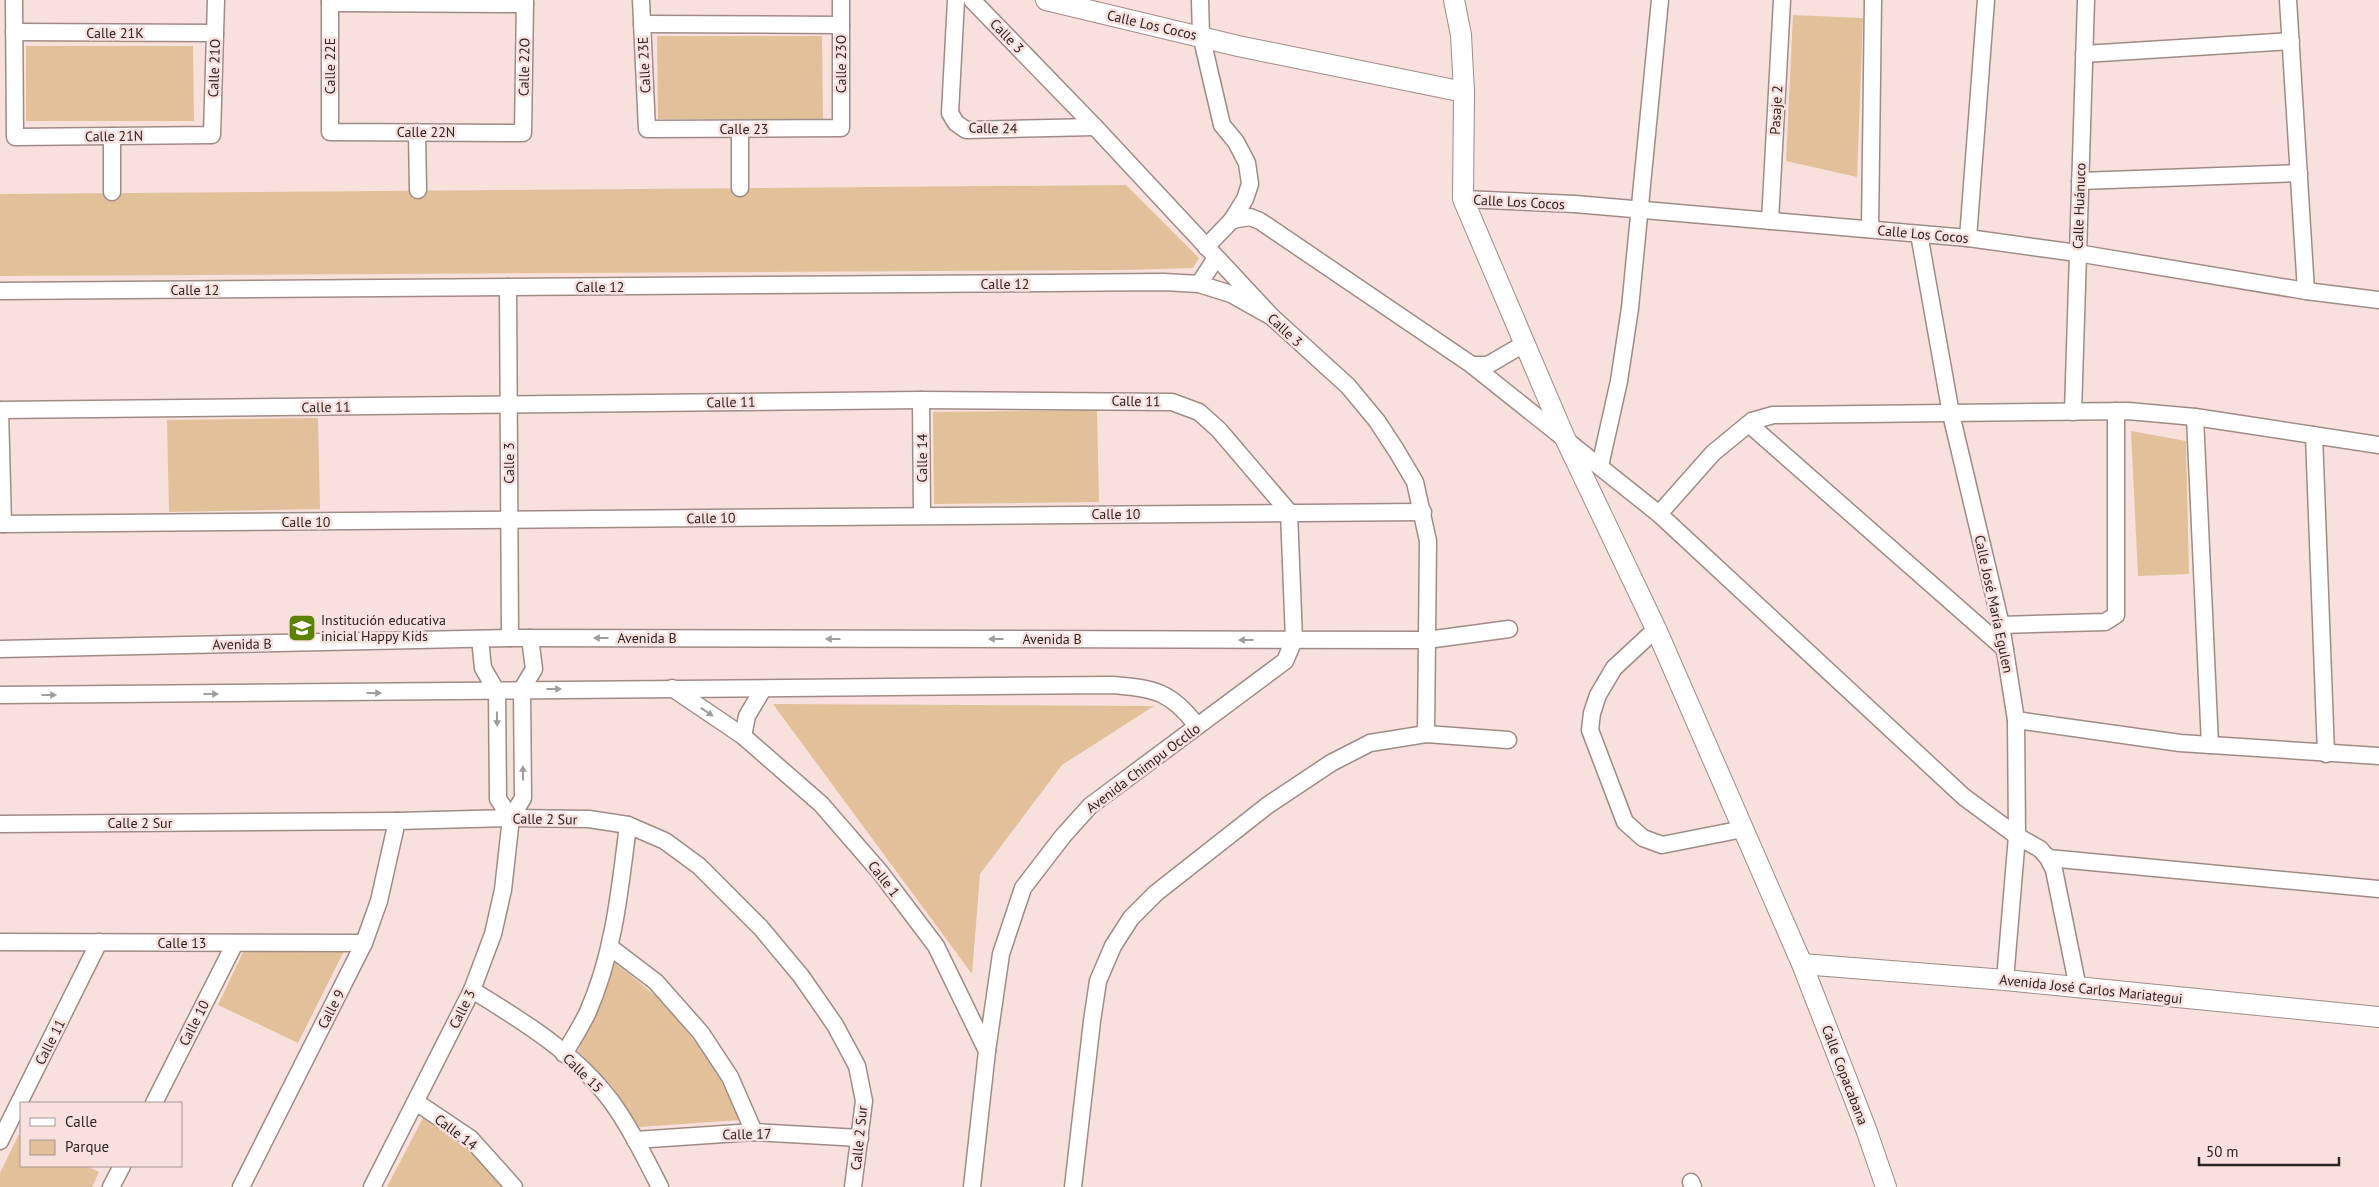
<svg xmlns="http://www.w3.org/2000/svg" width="2379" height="1187" font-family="'PT Sans',sans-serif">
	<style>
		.green { fill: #e1c09a }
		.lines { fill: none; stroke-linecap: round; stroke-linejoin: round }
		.minor-casing { stroke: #9f8b86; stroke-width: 19 }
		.tertiary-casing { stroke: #9f8b86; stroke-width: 22 }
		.minor { stroke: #fff; stroke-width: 16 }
		.tertiary { stroke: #fff; stroke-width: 20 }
		.oneway { fill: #a09c9c }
		.labels { text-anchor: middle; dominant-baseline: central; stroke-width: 5; stroke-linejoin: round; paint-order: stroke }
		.street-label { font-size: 14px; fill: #2c2422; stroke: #f8e1dd }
		.poi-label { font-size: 14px; fill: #2c2422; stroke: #f8e1dd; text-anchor: start }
	</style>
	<rect width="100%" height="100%" fill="#f8e1dd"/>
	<!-- green -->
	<g class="green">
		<path d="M1793,15L1863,18L1857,177L1786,161Z"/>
		<path d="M657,36H822L823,119H658Z"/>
		<path d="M26,46H193L194,121H26Z"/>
		<path d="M1126,185L1199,258L1193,268L1124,270L0,276V194Z"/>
		<path d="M1097,410L1099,502L934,504L933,412Z"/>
		<path d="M318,418L320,509L169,512L167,420Z"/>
		<path d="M2131,431L2186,441L2189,574L2138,576Z"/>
		<path d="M773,704L1154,706L1062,765L980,874L972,974Z"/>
		<path d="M345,949L298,1043L218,1005L244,950Z"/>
		<path d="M615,963L661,1000L712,1062L740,1120L639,1127L613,1087L578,1051Z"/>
		<path d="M423,1118L481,1159L501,1187H387Z"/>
		<path d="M19,1134L21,1135V1166H86L99,1172L92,1187H0V1173Z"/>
	</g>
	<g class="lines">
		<defs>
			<g id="minor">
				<path d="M14,0L15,137L212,135L216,0"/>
				<path d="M330,0V132L523,133L525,0"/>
				<path d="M641,0L647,129L841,128V0"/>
				<path d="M956,0L950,113L956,123L966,130L1095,127"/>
				<path d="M972,0L1095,127L1272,317L1348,386L1377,421L1396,450L1415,482L1428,541L1426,734"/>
				<path d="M1200,0L1201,35L1222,125L1236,142L1247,163L1250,184L1245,199L1232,220L1250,217L1260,221L1472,365L1659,514L1964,797L2017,836L2040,849L2048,858L2054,870L2078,988"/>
				<path d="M2288,0L2306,291"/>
				<path d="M330,3L525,4"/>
				<path d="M642,24L841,25"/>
				<path d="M14,32L215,33"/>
				<path d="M2084,54L2291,41"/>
				<path d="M740,129V188"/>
				<path d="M417,132L418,190"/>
				<path d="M112,136V192"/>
				<path d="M2080,181L2299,173"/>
				<path d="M1463,199L1575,204L1968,238L2077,253L2306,291L2379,300"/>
				<path d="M1770,221L1782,0"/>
				<path d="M1870,229L1873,0"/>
				<path d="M1919,234L1951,414L2001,625L2016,720L2017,836L2005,980"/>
				<path d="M1968,238L1986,0"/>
				<path d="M1206,247L1232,220"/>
				<path d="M1199,284L1216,258"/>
				<path d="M508,287L510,638"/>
				<path d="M0,291L1164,282L1199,284L1231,294L1272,317"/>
				<path d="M1472,365H1488L1524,344"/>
				<path d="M921,400L922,515"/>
				<path d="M0,410L921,400L1172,402L1199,412L1219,430L1289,512L1294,640L1285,661L1090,806L1063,836L1023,888L1001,954L987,1051L972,1187"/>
				<path d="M0,410L3,524"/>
				<path d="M2073,412L2086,0"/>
				<path d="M2195,417L2210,745"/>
				<path d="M1749,424L2005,649"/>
				<path d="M2314,435L2326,754"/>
				<path d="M1600,466L1619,381L1630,308L1660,0"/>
				<path d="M1659,514L1713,453L1752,421L1773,415L2128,411L2195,417L2379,445"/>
				<path d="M0,524L1423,512"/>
				<path d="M2001,625L2105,622L2116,615V411"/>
				<path d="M1656,629L1614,668L1598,695L1592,713L1590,730L1625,822L1643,838L1662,845L1743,829"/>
				<path d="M480,639L483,668L497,692L498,799L511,818"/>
				<path d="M0,649L510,638L1427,640L1509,629"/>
				<path d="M672,688L743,736L821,804L880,872L936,946L987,1051"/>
				<path d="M0,695L1113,685C1154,688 1172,692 1197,726"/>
				<path d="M2016,720L2180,743L2379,756"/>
				<path d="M743,736L747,716L763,689"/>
				<path d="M0,824L397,821L511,818L589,819L628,825L665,841L699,866L761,928L801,976L835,1025L857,1066L864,1101L853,1187"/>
				<path d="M2048,858L2379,889"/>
				<path d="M0,942L364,943"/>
				<path d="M610,947L656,982L701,1033L730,1077L754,1132"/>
				<path d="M472,990C523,1021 575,1053 611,1101C630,1127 645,1158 660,1187"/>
				<path d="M564,1054C572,1041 580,1028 587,1014C614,954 620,889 628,825"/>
				<path d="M416,1102L471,1139L514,1187"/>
				<path d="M154,1103L235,943"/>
				<path d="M635,1140L754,1132L860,1138"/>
				<path d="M0,1141L99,942"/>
				<path d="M1691,1182L1693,1187"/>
				<path d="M111,1187L122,1166"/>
				<path d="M241,1187L364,943L379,901L397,821"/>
				<path d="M372,1187L472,990L493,934L503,890L511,818L523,798L522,689L534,669L530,638"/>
				<path d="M1073,1187L1092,1021L1098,981L1113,946L1131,918L1156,893L1268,805L1331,763L1370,743L1426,734L1508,740"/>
			</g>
			<g id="tertiary">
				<path d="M1046,0L1238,46L1464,92"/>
				<path d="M1454,0L1461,35L1464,92L1463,199L1564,436L1656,629L1802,964L1866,1129L1886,1187"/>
				<path d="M1802,964L2005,980L2379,1017"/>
			</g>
		</defs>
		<!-- minor casing -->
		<use href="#minor" class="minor-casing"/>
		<!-- tertiary casing -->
		<use href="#tertiary" class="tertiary-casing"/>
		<!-- minor -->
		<use href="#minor" class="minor"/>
		<!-- tertiary -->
		<use href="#tertiary" class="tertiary"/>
	</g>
	<!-- one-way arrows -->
	<defs><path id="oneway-solid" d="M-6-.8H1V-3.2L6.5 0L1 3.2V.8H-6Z" transform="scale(1.25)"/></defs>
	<g class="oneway">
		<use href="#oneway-solid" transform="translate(601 638) rotate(-180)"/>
		<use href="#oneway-solid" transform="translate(833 639) rotate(-180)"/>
		<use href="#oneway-solid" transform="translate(996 639) rotate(-180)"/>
		<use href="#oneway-solid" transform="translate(1246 640) rotate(-180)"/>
		<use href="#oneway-solid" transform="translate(554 689)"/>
		<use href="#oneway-solid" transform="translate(374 693)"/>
		<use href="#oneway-solid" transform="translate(211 694)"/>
		<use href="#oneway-solid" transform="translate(49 695)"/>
		<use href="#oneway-solid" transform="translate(707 712) rotate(34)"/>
		<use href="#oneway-solid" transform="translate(497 719) rotate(89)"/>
		<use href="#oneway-solid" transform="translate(523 773) rotate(-91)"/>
	</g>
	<!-- icons -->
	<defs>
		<symbol id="school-square" viewBox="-11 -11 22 22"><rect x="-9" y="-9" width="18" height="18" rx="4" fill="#5b8100" stroke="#f8e1dd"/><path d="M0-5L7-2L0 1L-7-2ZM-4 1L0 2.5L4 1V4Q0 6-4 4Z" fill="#fff"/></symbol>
	</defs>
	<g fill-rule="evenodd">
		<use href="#school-square" x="286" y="612" width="32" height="32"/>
	</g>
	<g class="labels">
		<!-- street labels -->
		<g class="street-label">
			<text transform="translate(1152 25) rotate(13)">Calle Los Cocos</text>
			<text x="115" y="33">Calle 21K</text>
			<text transform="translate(1007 36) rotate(46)">Calle 3</text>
			<text transform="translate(841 64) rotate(-90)">Calle 23O</text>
			<text transform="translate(644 65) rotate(-93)">Calle 23E</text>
			<text transform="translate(330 66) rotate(-90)">Calle 22E</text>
			<text transform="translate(524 67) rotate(-89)">Calle 22O</text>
			<text transform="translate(214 68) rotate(-88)">Calle 21O</text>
			<text transform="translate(1776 110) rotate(-87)">Pasaje 2</text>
			<text transform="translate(993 128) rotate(1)">Calle 24</text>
			<text x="744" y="129">Calle 23</text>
			<text x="426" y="132">Calle 22N</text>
			<text transform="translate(114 136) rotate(-1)">Calle 21N</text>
			<text transform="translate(1519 202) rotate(3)">Calle Los Cocos</text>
			<text transform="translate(2079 206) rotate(-88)">Calle Huánuco</text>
			<text transform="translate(1923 234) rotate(5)">Calle Los Cocos</text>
			<text x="1005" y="284">Calle 12</text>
			<text x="600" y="287">Calle 12</text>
			<text x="195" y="290">Calle 12</text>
			<text transform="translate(1285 330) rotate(43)">Calle 3</text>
			<text transform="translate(1136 401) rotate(1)">Calle 11</text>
			<text transform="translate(731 402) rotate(-1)">Calle 11</text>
			<text transform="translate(326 407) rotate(-1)">Calle 11</text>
			<text transform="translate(922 458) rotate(-90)">Calle 14</text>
			<text transform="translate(509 463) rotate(-90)">Calle 3</text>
			<text x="1116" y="514">Calle 10</text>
			<text transform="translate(711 518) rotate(-1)">Calle 10</text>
			<text x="306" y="522">Calle 10</text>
			<text transform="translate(1994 604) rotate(78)">Calle José María Egulen</text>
			<text x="647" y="638">Avenida B</text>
			<text x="1052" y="639">Avenida B</text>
			<text transform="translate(242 644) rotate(-1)">Avenida B</text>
			<text transform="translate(1143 768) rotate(-37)">Avenida Chimpu Occllo</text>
			<text transform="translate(545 819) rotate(1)">Calle 2 Sur</text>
			<text x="140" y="823">Calle 2 Sur</text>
			<text transform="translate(884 879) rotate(52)">Calle 1</text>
			<text x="182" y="943">Calle 13</text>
			<text transform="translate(2091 989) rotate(6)">Avenida José Carlos Mariategui</text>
			<text transform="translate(331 1009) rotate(-63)">Calle 9</text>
			<text transform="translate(462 1009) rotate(-64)">Calle 3</text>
			<text transform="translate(194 1023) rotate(-63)">Calle 10</text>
			<text transform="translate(50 1042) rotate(-63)">Calle 11</text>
			<text transform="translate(583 1073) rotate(44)">Calle 15</text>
			<text transform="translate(1845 1075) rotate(69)">Calle Copacabana</text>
			<text transform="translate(456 1132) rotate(37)">Calle 14</text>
			<text transform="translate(747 1134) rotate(-1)">Calle 17</text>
			<text transform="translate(859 1138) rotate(-84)">Calle 2 Sur</text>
		</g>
		<!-- poi labels -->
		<g class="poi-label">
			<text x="321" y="620">Institución educativa<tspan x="321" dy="16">inicial Happy Kids</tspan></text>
		</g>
	</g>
	<!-- legend -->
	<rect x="20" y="1102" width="162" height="65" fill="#f8e1dd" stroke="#a69592"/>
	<rect x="30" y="1118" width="25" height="8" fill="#ffffff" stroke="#a69592"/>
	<text x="65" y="1127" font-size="15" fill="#2c2422">Calle</text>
	<rect x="30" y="1140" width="25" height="15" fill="#e1c09a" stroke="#a69592"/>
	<text x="65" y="1152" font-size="15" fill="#2c2422">Parque</text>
	<!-- scale -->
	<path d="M2199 1157v8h140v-8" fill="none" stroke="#2c2422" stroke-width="2.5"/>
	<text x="2206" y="1157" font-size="15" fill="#2c2422" stroke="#f8e1dd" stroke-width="4" paint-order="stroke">50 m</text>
</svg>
